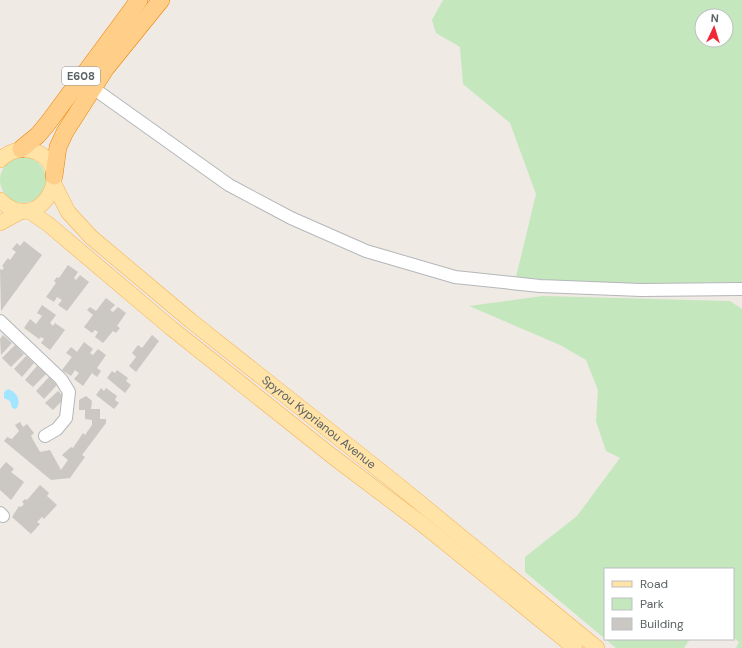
<svg xmlns="http://www.w3.org/2000/svg" width="742" height="648" font-family="'DM Sans',sans-serif">
	<style>
		.green { fill: #c4e7be; fill-rule: evenodd }
		.water { fill: #a2e5ff }
		.building { fill: #cbc7c2 }
		.lines { fill: none; stroke-linecap: round; stroke-linejoin: round }
		.minor-casing { stroke: #b4b7bb; stroke-width: 14 }
		.major-casing { stroke: #f8b052; stroke-width: 16 }
		.highway-casing { stroke: #f18000; stroke-width: 18 }
		.minor { stroke: #fff; stroke-width: 12 }
		.major { stroke: #ffe3a7; stroke-width: 15 }
		.highway { stroke: #ffcf89; stroke-width: 17 }
		.labels { text-anchor: middle; dominant-baseline: central; stroke-width: 3; stroke-linejoin: round; paint-order: stroke }
		.shield { fill: #fff; stroke: #8c9092; stroke-width: 1 }
		.shield-label { font-size: 11px; font-weight: bold; fill: #5b6164 }
		.street-label { font-size: 12px; fill: #5b6164; stroke: #fff }
	</style>
	<rect width="100%" height="100%" fill="#efeae3"/>
	<!-- green -->
	<g class="green">
		<path d="M443,0H742V282C667,283 591,285 516,277L536,194L510,123L463,84L460,47L436,33L432,20ZM702,16H726V40H702Z"/>
		<circle cx="23" cy="180" r="23"/>
		<path d="M543,296L730,301L742,309V648H736L739,642L733,637V569H605V639H690L684,648H616L525,572V557L577,516L620,458L606,451L596,421L598,390L586,360L560,345L469,306Z"/>
	</g>
	<!-- water -->
	<path class="water" d="M8,389C17,392 22,402 16,409L12,408L10,401L4,398V392Z"/>
	<!-- building -->
	<g class="building">
		<path d="M24,241L42,255L1,311L0,269L2,270L4,268L2,266L8,258L10,260L16,252L12,249L17,243L20,246Z"/>
		<path d="M68,265L78,272L74,278L76,280L80,275L89,282L67,311L58,305L62,300L57,297L54,302L46,297L56,283L54,281L57,277L59,278Z"/>
		<path d="M106,298L115,305L110,310L113,312L118,307L126,313L117,326L120,328L116,333L113,331L103,343L95,337L98,332L95,330L92,333L84,327L93,315L87,310L90,307L96,311Z"/>
		<path d="M42,305L56,315L50,323L53,326L55,323L65,330L50,350L41,343L44,339L41,337L39,339L24,328L30,319L36,324L42,316L37,313Z"/>
		<path d="M3,335L12,343L1,355L0,339Z"/>
		<path d="M152,335L159,341L136,372L129,366L136,357L132,353L138,345L142,348Z"/>
		<path d="M84,342L93,349L90,353L93,355L98,349L106,355L97,368L101,371L97,377L92,373L83,386L74,379L79,373L75,370L71,376L62,370L72,357L66,353L71,347L77,352Z"/>
		<path d="M15,345L24,354L11,367L2,358Z"/>
		<path d="M26,356L34,363L22,377L14,369Z"/>
		<path d="M37,366L46,374L33,387L25,380Z"/>
		<path d="M117,370L128,378L126,381L131,385L125,393L107,378L112,371L115,373Z"/>
		<path d="M49,377L57,385L44,399L36,391Z"/>
		<path d="M101,388L104,391L106,388L117,396L115,400L119,403L114,409L96,395Z"/>
		<path d="M58,391L65,398L53,410L45,403Z"/>
		<path d="M86,396L92,401L91,409H100V419H106V423L82,455L85,457L70,478L51,480L4,441L7,437L12,439L19,431L15,425L20,422L23,427L27,424L34,433L31,436L40,452L50,450L61,470L68,460L62,455L71,447L73,448L83,433L85,435L92,425V420L85,419V410H79V400Z"/>
		<path d="M6,462L14,469L11,472L24,482L11,500L0,490V469Z"/>
		<path d="M40,485L49,493L47,496L57,505L44,519L42,517L37,522L40,524L31,534L12,517L19,506L21,507L24,504L22,502L25,499L27,500Z"/>
	</g>
	<g class="lines">
		<defs>
			<g id="minor">
				<path d="M93,88L229,185L291,218L366,251L455,277L540,286L641,290L742,289"/>
				<path d="M0,321L61,379L69,392L66,418L57,429L45,436"/>
				<path d="M0,513L3,516"/>
			</g>
			<g id="major">
				<path d="M0,160C8,152 19,148 30,150C82,163 39,240 0,200"/>
				<path id="s1" d="M54,184L68,212L91,237L191,321L398,485L597,648"/>
				<path d="M29,211L48,224L171,328L332,456L422,524L575,648"/>
				<path d="M0,223L22,211"/>
			</g>
			<g id="highway">
				<path d="M21,149L38,135L48,123L139,0"/>
				<path d="M54,176L58,147L65,132L106,68L161,0"/>
			</g>
		</defs>
		<!-- minor casing -->
		<use href="#minor" class="minor-casing"/>
		<!-- major casing -->
		<use href="#major" class="major-casing"/>
		<!-- highway casing -->
		<use href="#highway" class="highway-casing"/>
		<!-- minor -->
		<use href="#minor" class="minor"/>
		<!-- major -->
		<use href="#major" class="major"/>
		<!-- highway -->
		<use href="#highway" class="highway"/>
	</g>
	<g class="labels">
		<!-- shield labels -->
		<rect class="shield" x="62" y="67" width="38" height="18" rx="3"/>
		<g class="shield-label">
			<text x="81" y="76">E608</text>
		</g>
		<!-- street labels -->
		<g class="street-label">
			<text stroke="none"><textPath href="#s1" startOffset="359">Spyrou Kyprianou Avenue</textPath></text>
		</g>
	</g>
	<!-- legend -->
	<rect x="604" y="568" width="130" height="72" fill="#ffffff" stroke="#bdc0c1"/>
	<rect x="612" y="581" width="20" height="6" fill="#ffe3a7" stroke="#bdc0c1"/>
	<text x="640" y="588" font-size="12" fill="#5b6164">Road</text>
	<rect x="612" y="598" width="20" height="12" fill="#c4e7be" stroke="#bdc0c1"/>
	<text x="640" y="608" font-size="12" fill="#5b6164">Park</text>
	<rect x="612" y="618" width="20" height="12" fill="#cbc7c2" stroke="#bdc0c1"/>
	<text x="640" y="628" font-size="12" fill="#5b6164">Building</text>
	<!-- north arrow -->
	<g transform="translate(714 28) rotate(4)"><circle r="19" fill="#ffffff" stroke="#bdc0c1"/>
	<path d="M0-3L7 15L0 10L-7 15Z" fill="#f12636"/>
	<text y="-6" font-size="11" font-weight="bold" text-anchor="middle" fill="#5b6164">N</text>
	</g>
</svg>
